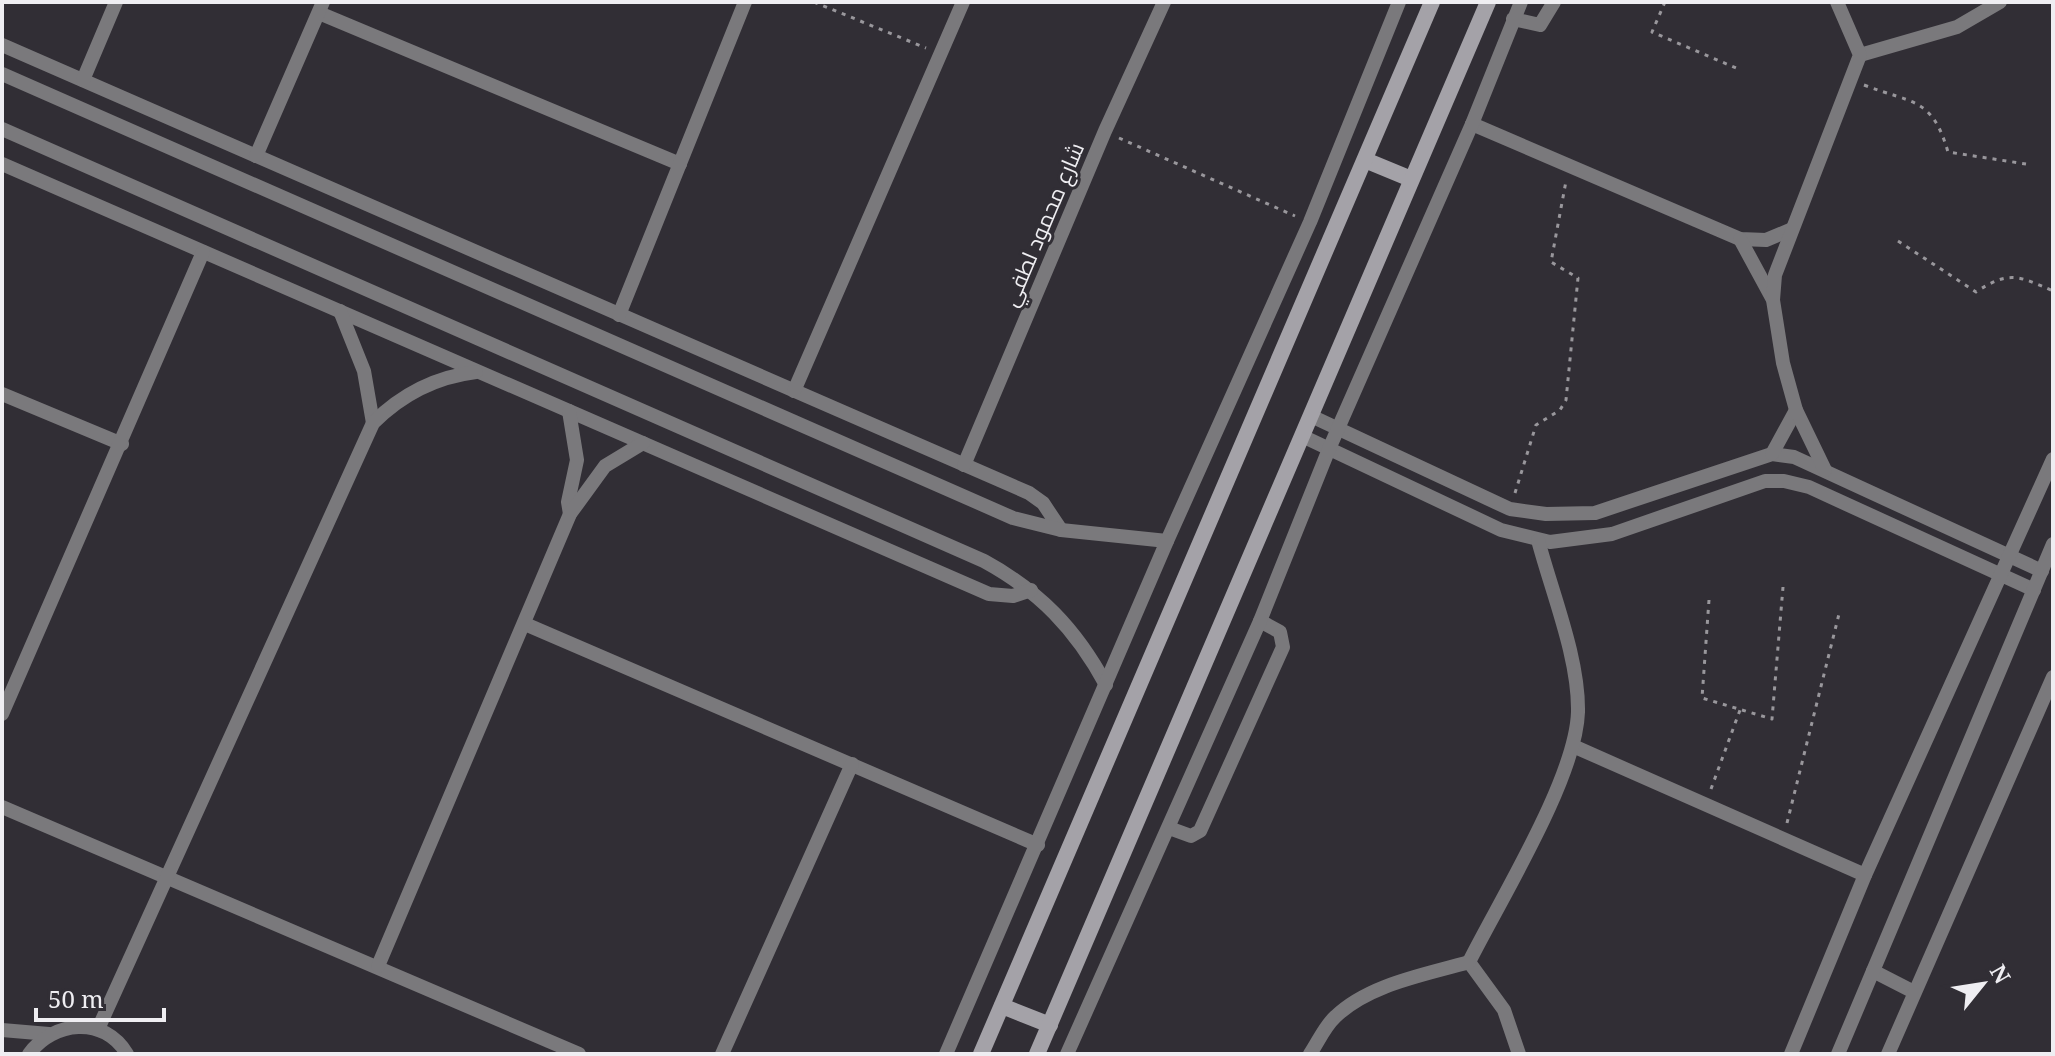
<svg xmlns="http://www.w3.org/2000/svg" width="2055" height="1056" font-family="'Noto Serif',Cairo,serif">
	<style>
		.lines { fill: none; stroke-linecap: round; stroke-linejoin: round }
		.path { stroke: #99979c; stroke-width: 3; stroke-dasharray: 4 6; stroke-linecap: butt }
		.street { stroke: #7a797c; stroke-width: 14 }
		.secondary { stroke: #a4a2a8; stroke-width: 16 }
		.labels { text-anchor: middle; dominant-baseline: central; stroke-width: 6; stroke-linejoin: round; paint-order: stroke }
		.street-label { font-size: 22px; fill: #efeef2; stroke: #312e35 }
	</style>
	<rect width="100%" height="100%" fill="#312e35"/>
	<g class="lines">
		<!-- path -->
		<g class="path">
			<path d="M814,2L926,48"/>
			<path d="M1665,2L1652,32L1736,68"/>
			<path d="M1864,85C1913,104 1932,97 1948,152L2026,164"/>
			<path d="M1119,138L1295,216"/>
			<path d="M1898,241L1976,292C2009,270 2019,276 2053,291"/>
			<path d="M1515,493L1536,425L1560,410L1566,400L1578,278L1551,262L1566,181"/>
			<path d="M1709,600L1702,698L1772,719L1783,587"/>
			<path d="M1711,789L1740,710"/>
			<path d="M1787,823L1839,614"/>
		</g>
		<!-- street -->
		<g class="street">
			<path d="M319,13L680,164"/>
			<path d="M1513,19L1540,25L1554,2"/>
			<path d="M2,45L1029,493L1043,503L1061,530"/>
			<path d="M1860,55L1957,27L2000,2"/>
			<path d="M2,74L1013,518L1061,530L1167,541"/>
			<path d="M83,80L116,2"/>
			<path d="M1472,124L1740,239L1766,240L1790,230"/>
			<path d="M2,129L984,561C1039,591 1076,629 1106,685"/>
			<path d="M256,156L323,2"/>
			<path d="M2,164L989,594L1013,596L1031,590"/>
			<path d="M1740,239L1772,298"/>
			<path d="M340,311L364,371L373,423"/>
			<path d="M619,315L745,2"/>
			<path d="M794,391L963,2"/>
			<path d="M2,394L122,444"/>
			<path d="M569,411L577,460L568,502L570,514"/>
			<path d="M1311,416L1510,509L1546,514L1595,513L1772,454L1794,457L2042,571"/>
			<path d="M1302,436L1501,530L1550,542L1612,534L1765,481H1784L1809,487L2034,590"/>
			<path d="M1772,454L1796,410"/>
			<path d="M964,465L1105,131L1164,2"/>
			<path d="M1825,470L1796,410L1783,363L1773,300L1775,275L1860,55L1837,2"/>
			<path d="M525,624L1038,845"/>
			<path d="M2,714L203,252"/>
			<path d="M1573,746L1865,875"/>
			<path d="M2,807L579,1054"/>
			<path d="M1169,828L1191,836L1200,831L1283,647L1280,632L1260,621"/>
			<path d="M1469,962L1504,1010L1519,1054"/>
			<path d="M378,966L570,514L605,466L643,443"/>
			<path d="M1873,971L1914,992"/>
			<path d="M98,1029L373,423C402,394 435,377 476,372"/>
			<path d="M2,1030L49,1034"/>
			<path d="M29,1054C53,1021 104,1015 127,1054"/>
			<path d="M722,1054L852,764"/>
			<path d="M946,1054L1167,541L1310,222L1399,2"/>
			<path d="M1067,1054L1260,621L1329,449L1472,124L1521,2"/>
			<path d="M1310,1054C1318,1042 1325,1026 1335,1017C1369,984 1425,975 1469,962C1500,900 1576,778 1578,712C1579,658 1552,593 1538,540"/>
			<path d="M1791,1054L1865,875L2053,459"/>
			<path d="M1838,1054L2053,544"/>
			<path d="M1888,1054L2053,677"/>
		</g>
		<!-- secondary -->
		<g class="secondary">
			<path d="M1365,160L1411,179"/>
			<path d="M1002,1006L1050,1025"/>
			<path d="M981,1054L1432,2"/>
			<path d="M1037,1054L1488,2"/>
		</g>
	</g>
	<g class="labels">
		<!-- street labels -->
		<g class="street-label">
			<text transform="translate(1042 224) rotate(-67)">شارع محمود لطفي</text>
		</g>
	</g>
	<!-- border -->
	<rect width="2055" height="1056" fill="none" stroke="#efeef2" stroke-width="8"/>
	<!-- north arrow -->
	<g transform="translate(1983 984) rotate(60)" stroke="#312e35" stroke-width="6" paint-order="stroke">
	<path d="M0-6L14 30L0 20L-14 30Z" fill="#efeef2"/>
	<text y="-12" font-size="22" font-weight="bold" text-anchor="middle" fill="#efeef2">N</text>
	</g>
	<!-- scale -->
	<path d="M36 1008v12h128v-12" fill="none" stroke="#efeef2" stroke-width="4"/>
	<text x="48" y="1008" font-size="24" fill="#efeef2" stroke="#312e35" stroke-width="6" paint-order="stroke">50 m</text>
</svg>
